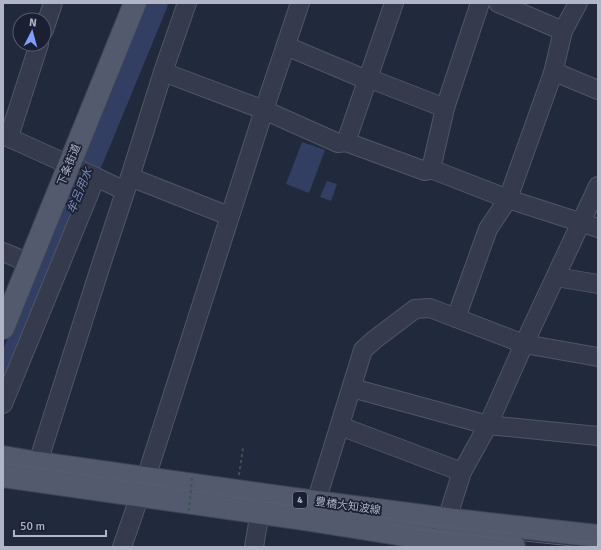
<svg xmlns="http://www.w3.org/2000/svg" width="601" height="550" font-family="Signika,'Noto Sans JP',sans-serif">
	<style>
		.water { fill: #323f63 }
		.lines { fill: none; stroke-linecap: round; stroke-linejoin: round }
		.river { stroke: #323f63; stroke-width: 22 }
		.minor-casing { stroke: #505667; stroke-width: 20 }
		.major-casing { stroke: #3e4455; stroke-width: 24 }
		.path { stroke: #3e5258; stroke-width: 2; stroke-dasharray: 3 3; stroke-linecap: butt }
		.minor { stroke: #353b4c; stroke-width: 18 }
		.major { stroke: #535a6d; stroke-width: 22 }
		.tram { stroke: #575e74; stroke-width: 1 }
		.path-bridge { stroke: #3e5258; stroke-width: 2; stroke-dasharray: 3 3; stroke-linecap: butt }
		.labels { text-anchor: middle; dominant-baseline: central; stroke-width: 3.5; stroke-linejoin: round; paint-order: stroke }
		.shield { fill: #1a2031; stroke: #83899b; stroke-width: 1 }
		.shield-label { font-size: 10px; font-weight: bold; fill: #b0b6c8 }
		.street-label { font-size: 11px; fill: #b0b6c8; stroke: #1a2031 }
		.water-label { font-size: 12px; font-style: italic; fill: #7687b2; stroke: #1a2031 }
	</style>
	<rect width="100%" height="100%" fill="#21293c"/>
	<!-- water -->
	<g class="water">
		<path d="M302,142L325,150L309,193L286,184Z"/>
		<path d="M327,181L337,184L331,201L320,197Z"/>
	</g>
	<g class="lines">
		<!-- river -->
		<path class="river" d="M3,379L89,168L157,3"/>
		<defs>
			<g id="minor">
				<path d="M480,3L445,108L431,169L508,199L598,228"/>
				<path d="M498,3L563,31"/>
				<path d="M44,30L53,3"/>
				<path d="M286,46L367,80"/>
				<path d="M163,72L264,110L338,143L346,142L425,171L431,169"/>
				<path d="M553,73L562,75L598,90"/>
				<path d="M368,78L445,108"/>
				<path d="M3,135L96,177"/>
				<path d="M9,137L39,44"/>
				<path d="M346,142L394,3"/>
				<path d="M130,177L229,216"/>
				<path d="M3,252L29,263"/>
				<path d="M556,277L598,284"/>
				<path d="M456,318L488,229L508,199L553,73L563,31L578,3"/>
				<path d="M352,388L488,425L598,436"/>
				<path d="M3,404L96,177L125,191"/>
				<path d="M340,426L462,472"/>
				<path d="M34,475L99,271L130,177L163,72L187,3"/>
				<path d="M312,515L363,350L374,340L415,309L430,308L524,344L598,357"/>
				<path d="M441,530L447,519L462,472L488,425L524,344L598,186"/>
				<path d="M122,547L146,478L264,110L300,3"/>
				<path d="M254,547L262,500"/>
			</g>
			<g id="major">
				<path d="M3,328L135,3"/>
				<path d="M3,457L38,463L316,502L454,520L598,536"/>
				<path d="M3,476L311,520L436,540L514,547"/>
			</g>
		</defs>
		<!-- minor casing -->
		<use href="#minor" class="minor-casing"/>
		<!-- major casing -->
		<use href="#major" class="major-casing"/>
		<!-- path -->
		<path class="path" d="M239,475L243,448"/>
		<!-- minor -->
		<use href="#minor" class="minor"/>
		<!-- major -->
		<use href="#major" class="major"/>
		<!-- tram -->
		<g class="tram">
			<path d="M3,463L314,509L443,526L598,543"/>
			<path d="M389,525L440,532L581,547"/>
		</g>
		<!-- path-bridge -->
		<path class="path-bridge" d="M189,511L192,477"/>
	</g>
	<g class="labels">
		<!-- shield labels -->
		<rect class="shield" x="293" y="492" width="14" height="16" rx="3"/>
		<g class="shield-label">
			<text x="300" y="500">4</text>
		</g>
		<!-- street labels -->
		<g class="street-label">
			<text transform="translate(69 165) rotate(-68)">下条街道</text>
			<text transform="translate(348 506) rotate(8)">豊橋大知波線</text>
		</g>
		<!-- water labels -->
		<g class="water-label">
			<text transform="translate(80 191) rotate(-68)">牟呂用水</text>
		</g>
	</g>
	<!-- border -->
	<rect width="601" height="550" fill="none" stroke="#b0b6c8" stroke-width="8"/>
	<!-- north arrow -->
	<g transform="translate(32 32) rotate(6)"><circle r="19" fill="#1a2031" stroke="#565c6d"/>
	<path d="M0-3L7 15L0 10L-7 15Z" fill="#809efe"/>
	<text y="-6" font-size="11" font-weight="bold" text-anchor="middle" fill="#b0b6c8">N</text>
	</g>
	<!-- scale -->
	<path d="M14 530v6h92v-6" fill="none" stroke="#b0b6c8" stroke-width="2"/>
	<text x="20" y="530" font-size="12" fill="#b0b6c8" stroke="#1a2031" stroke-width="3" paint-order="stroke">50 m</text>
</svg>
